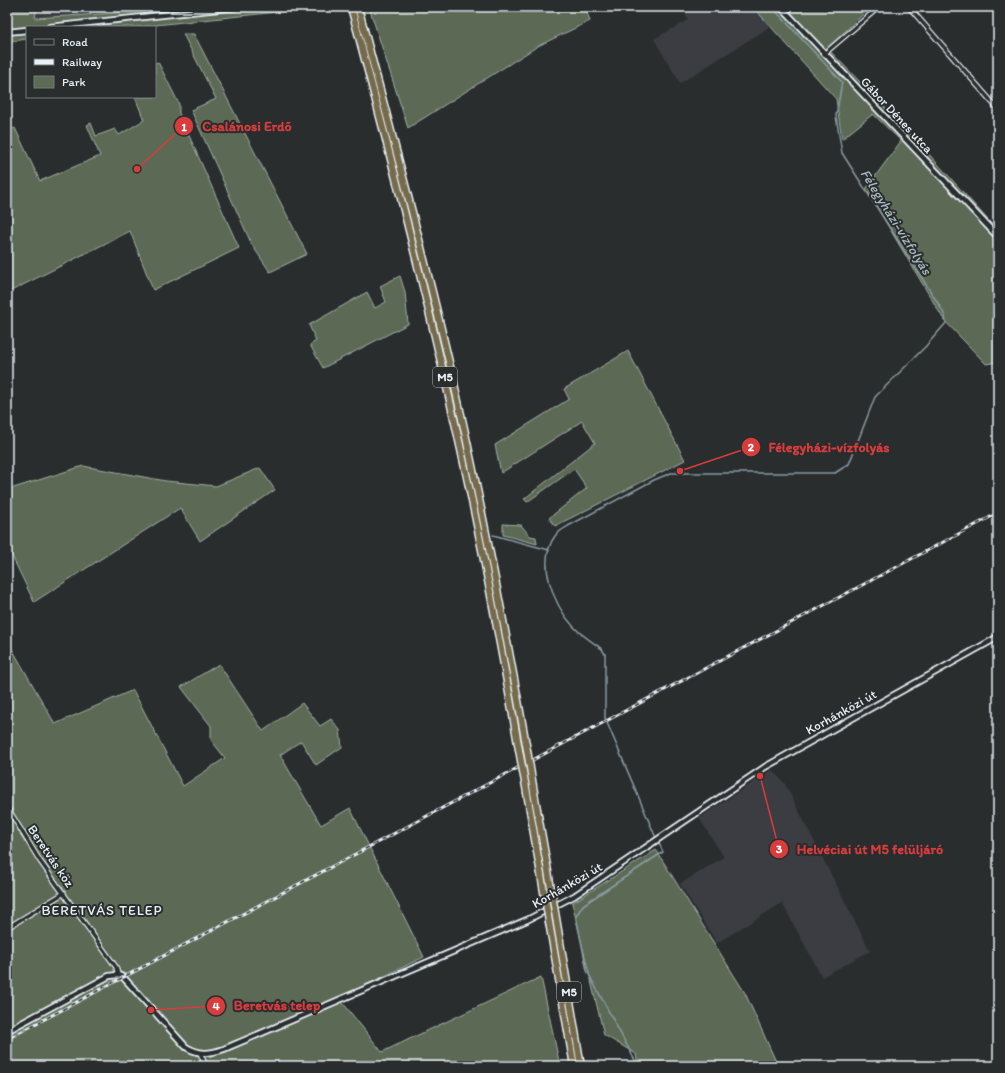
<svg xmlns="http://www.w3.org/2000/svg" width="1005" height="1073" font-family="Itim,sans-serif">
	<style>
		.built { fill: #3b3e43 }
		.green { fill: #5c6b54; stroke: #a2aea6 }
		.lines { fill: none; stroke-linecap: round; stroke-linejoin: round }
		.stream { stroke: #899ca5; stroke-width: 1.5 }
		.street-casing { stroke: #e8f1f8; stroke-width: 6 }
		.secondary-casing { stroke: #e8f1f8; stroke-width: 8 }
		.highway-casing { stroke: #e8f1f8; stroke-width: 9 }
		.street { stroke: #2a2d2e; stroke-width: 3.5 }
		.secondary { stroke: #2a2d2e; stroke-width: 4.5 }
		.highway { stroke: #756b4b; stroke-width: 6 }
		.rail-casing { stroke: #e8f1f8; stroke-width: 3 }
		.rail { stroke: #2a2d2e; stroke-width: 1.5; stroke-dasharray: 4.5; stroke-linecap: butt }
		.highway-bridge-casing { stroke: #e8f1f8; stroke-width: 9; stroke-linecap: butt }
		.highway-bridge { stroke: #756b4b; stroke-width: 6 }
		.labels { text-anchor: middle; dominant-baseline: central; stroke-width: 4; stroke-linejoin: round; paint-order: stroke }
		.shield { fill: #2a2d2e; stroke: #afb6bb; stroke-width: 1 }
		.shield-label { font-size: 12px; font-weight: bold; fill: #e8f1f8 }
		.street-label { font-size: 13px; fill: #e8f1f8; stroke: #2a2d2e }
		.water-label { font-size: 14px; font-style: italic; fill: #a9b8c1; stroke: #2a2d2e }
		.neighbourhood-label { font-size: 14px; letter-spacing: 1px; fill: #e8f1f8; stroke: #2a2d2e }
		.leader { fill: none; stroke: #d83c3d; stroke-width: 1.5 }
		.callout-dot { fill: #d83c3d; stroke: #2a2d2e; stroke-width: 1.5 }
		.mark-label { font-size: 12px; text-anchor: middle; font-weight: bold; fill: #fff }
		.callout-label { font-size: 14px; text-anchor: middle; font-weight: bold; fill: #d83c3d; stroke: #2a2d2e; stroke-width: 4; stroke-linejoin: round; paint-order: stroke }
	</style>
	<rect width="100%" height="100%" fill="#2a2d2e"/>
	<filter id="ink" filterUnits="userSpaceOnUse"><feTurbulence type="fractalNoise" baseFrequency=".025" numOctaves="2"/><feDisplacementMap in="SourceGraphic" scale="8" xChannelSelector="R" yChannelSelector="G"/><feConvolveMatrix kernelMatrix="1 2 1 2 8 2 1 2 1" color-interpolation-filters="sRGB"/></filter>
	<g filter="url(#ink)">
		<!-- built -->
		<g class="built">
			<path d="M37,7H184L183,9L35,18Z"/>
			<path d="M683,7H764L778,22L680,83L654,39L688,20Z"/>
			<path d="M772,770L785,784L870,951L822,977L782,903L717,943L680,884L724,857L699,818Z"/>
		</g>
		<!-- green -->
		<g class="green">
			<path d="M14,7H37L35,18L183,9L184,7H305L287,11L137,27H27V39L7,42V8Z"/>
			<path d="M369,7H585L590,21L538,46L408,128Z"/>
			<path d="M753,7H871L827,48L909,132L998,231V362L986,364L944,320L866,189L901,141L873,114L842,139L836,99Z"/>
			<path d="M183,34H194L307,254L270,272L252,245L191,110L216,99Z"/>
			<path d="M158,62L179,104V113L239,248L153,290L130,231L7,293V131L15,128L40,181L100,156L87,125L91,123L96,136L115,129L119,135L144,120L135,97H155V63Z"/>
			<path d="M400,276L405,292L408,324L323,368L310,345L316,341L309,325L367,292L375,308L386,302L380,286Z"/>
			<path d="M628,351L685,460L555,526L549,518L587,488L574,469L527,502L524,499L595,443L582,421L501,473L495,445L569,399L564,389Z"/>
			<path d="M83,466L166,481L216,486L260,468L275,490L200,541L180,508L34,602L7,546V490Z"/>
			<path d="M503,524L521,525L530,536L536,537L537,544L503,535Z"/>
			<path d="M7,640L55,724L133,690L183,786L225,758L211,740V726L181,687L219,664L263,731L302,703L320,726L331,719L340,730L342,747L316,765L301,741L280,755L321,825L350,808L424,957L339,998L382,1052L541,977L560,1066H7Z"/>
			<path d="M656,850L745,993L778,1066H638L636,1054L604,1035L572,903Z"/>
		</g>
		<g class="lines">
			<!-- stream -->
			<g class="stream">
				<path d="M493,535L549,550"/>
				<path d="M656,838L605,718V654L602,649C593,642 581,635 573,626C554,605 536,562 555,536C559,531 565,528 570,525L654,480L671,473H835L849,464L875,397L926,346L946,323L945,316L941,308L842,153L836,116L842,82L772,7"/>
				<path d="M638,1066L587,971L576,916L583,905L663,852L658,841"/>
			</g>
			<defs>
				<g id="street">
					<path d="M909,7L998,109"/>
					<path d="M824,54L879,7"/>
					<path d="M7,807L40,861L116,967L118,975"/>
					<path d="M7,928L64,893"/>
					<path d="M200,1053L206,1066"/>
				</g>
				<g id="secondary">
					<path d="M781,7L998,237"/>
					<path d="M50,27L237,7"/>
					<path d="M7,32L27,30"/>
					<path d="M7,1031L109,976L118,975L123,977L186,1047C199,1055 210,1054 224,1049L527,920L574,896L765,767L998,637"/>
				</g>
				<g id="highway">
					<path d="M351,7C386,138 420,269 450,401C477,517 499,634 519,750"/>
					<path d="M358,7C393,138 428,269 458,401C484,517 506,633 527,750"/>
					<path d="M534,792L552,894"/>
					<path d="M527,793L545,898"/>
					<path d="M556,918L581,1066"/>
					<path d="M549,922L574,1066"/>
				</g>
			</defs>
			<!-- street casing -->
			<use href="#street" class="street-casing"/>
			<!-- secondary casing -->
			<use href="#secondary" class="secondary-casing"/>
			<!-- highway casing -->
			<use href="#highway" class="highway-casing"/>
			<!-- street -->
			<use href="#street" class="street"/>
			<!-- secondary -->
			<use href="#secondary" class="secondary"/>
			<!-- highway -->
			<use href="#highway" class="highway"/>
			<defs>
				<path id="rail" d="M7,1039L998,513"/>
			</defs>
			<!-- rail casing -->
			<use href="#rail" class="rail-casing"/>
			<!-- rail -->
			<use href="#rail" class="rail"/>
			<defs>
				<g id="highway-bridge">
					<path d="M519,750L527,793"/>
					<path d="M527,750L534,792"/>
					<path d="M552,894L556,918"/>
					<path d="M545,898L549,922"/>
				</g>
			</defs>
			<!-- highway-bridge casing -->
			<use href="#highway-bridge" class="highway-bridge-casing"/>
			<!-- highway-bridge -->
			<use href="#highway-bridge" class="highway-bridge"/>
		</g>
	</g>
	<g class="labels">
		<!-- shield labels -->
		<g class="shield">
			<rect x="433" y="367" width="24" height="20" rx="3"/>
			<rect x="557" y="982" width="24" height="20" rx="3"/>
		</g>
		<g class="shield-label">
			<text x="445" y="377">M5</text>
			<text x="569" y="992">M5</text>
		</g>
		<!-- street labels -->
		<g class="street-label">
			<text transform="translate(897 115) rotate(47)">Gábor Dénes utca</text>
			<text transform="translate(841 712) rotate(-29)">Korhánközi út</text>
			<text transform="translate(51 856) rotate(56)">Beretvás köz</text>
			<text transform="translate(567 885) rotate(-30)">Korhánközi út</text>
		</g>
		<!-- water labels -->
		<g class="water-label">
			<text transform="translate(896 222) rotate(58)">Félegyházi-vízfolyás</text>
		</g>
		<!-- neighbourhood labels -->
		<g class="neighbourhood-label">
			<text x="102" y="910">BERETVÁS TELEP</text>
		</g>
	</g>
	<!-- callouts -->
	<path class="leader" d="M137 169L184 126M680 471L751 447M760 776L779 849M151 1010L216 1006"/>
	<g class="callout-dot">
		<circle cx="137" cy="169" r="4"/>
		<circle cx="680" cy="471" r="4"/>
		<circle cx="760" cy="776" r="4"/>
		<circle cx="151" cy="1010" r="4"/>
		<circle cx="184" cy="126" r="10"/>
		<circle cx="751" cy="447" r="10"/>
		<circle cx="779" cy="849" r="10"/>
		<circle cx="216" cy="1006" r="10"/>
	</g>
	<g class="mark-label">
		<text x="184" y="131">1</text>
		<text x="751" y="451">2</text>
		<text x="779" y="853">3</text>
		<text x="216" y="1010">4</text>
	</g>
	<g class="callout-label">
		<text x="247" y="131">Csalánosi Erdő</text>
		<text x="829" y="452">Félegyházi-vízfolyás</text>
		<text x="870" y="854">Helvéciai út M5 felüljáró</text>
		<text x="277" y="1010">Beretvás telep</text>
	</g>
	<!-- margin -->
	<rect width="1005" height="1073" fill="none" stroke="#2a2d2e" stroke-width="24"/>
	<rect x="12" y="12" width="981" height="1049" fill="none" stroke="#e8f1f8" stroke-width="1.5" filter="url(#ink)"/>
	<!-- legend -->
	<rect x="26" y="26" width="130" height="72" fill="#2a2d2e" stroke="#767b7f"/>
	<rect x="34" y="39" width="20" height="6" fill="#2a2d2e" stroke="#767b7f"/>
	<text x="62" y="46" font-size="12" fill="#e8f1f8">Road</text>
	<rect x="34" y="59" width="20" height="6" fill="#e8f1f8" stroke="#767b7f"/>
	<text x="62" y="66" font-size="12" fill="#e8f1f8">Railway</text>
	<rect x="34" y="76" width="20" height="12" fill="#5c6b54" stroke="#767b7f"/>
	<text x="62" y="86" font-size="12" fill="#e8f1f8">Park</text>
</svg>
